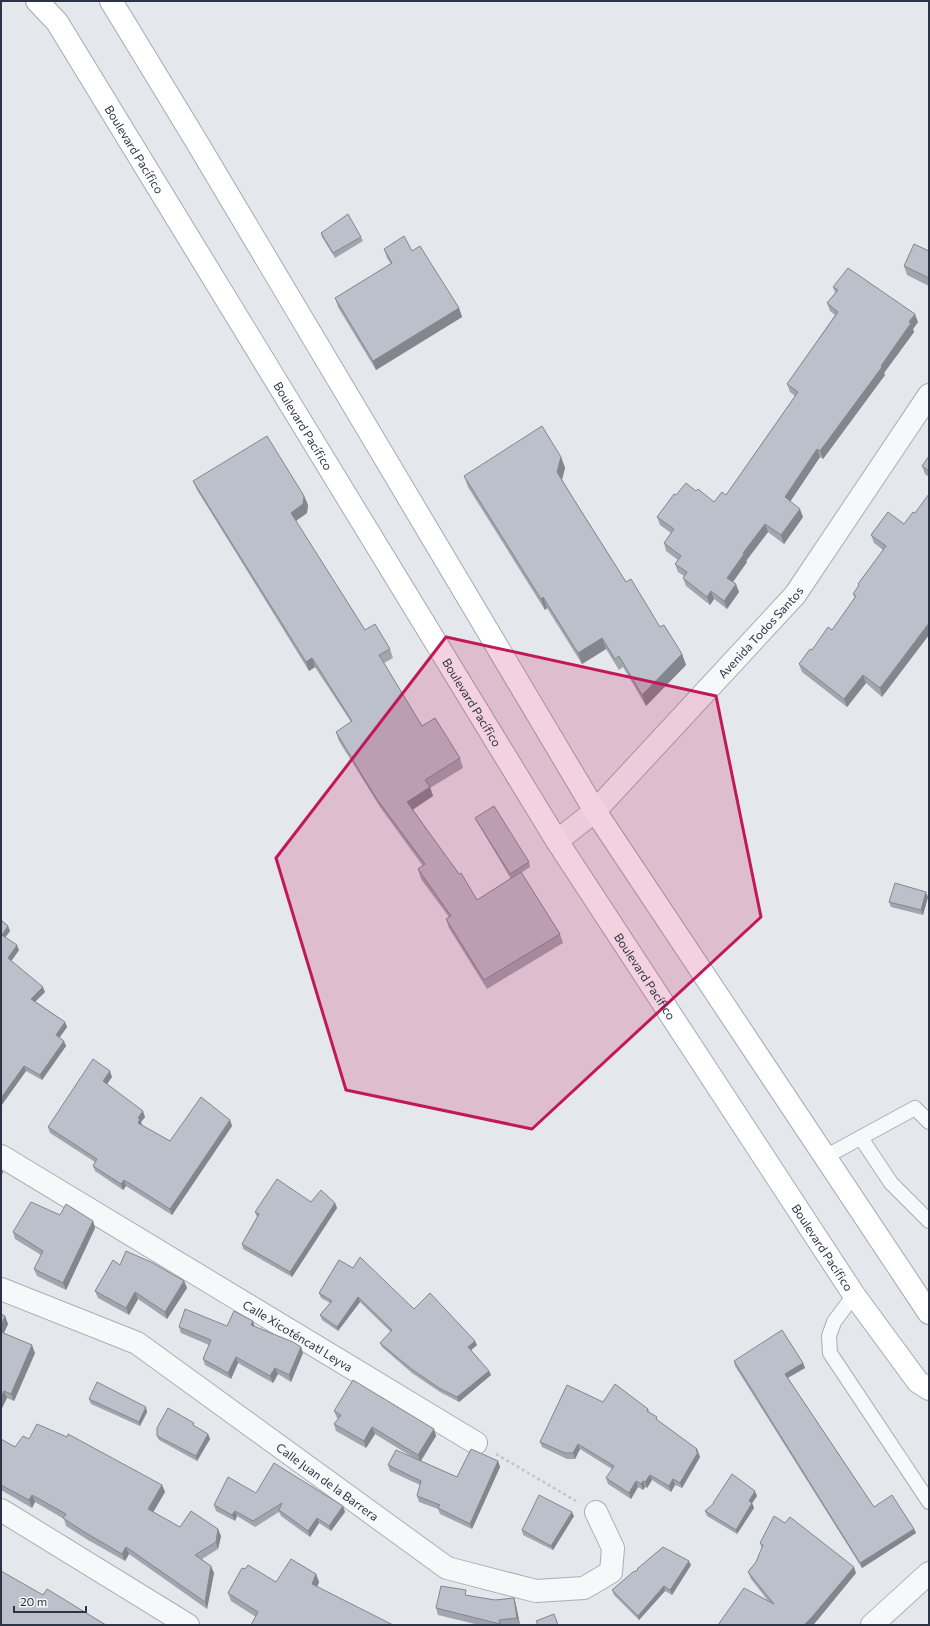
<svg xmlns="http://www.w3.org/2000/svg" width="930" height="1626" font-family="Commissioner,sans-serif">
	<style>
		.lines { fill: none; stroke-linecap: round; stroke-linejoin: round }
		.service-casing { stroke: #a9aeb7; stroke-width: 16 }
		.minor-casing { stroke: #a9aeb7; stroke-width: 24 }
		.tertiary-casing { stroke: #a9aeb7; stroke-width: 24 }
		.primary-casing { stroke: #a3abb8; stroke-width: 24 }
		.path { stroke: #c2c5cb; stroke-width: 2.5; stroke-dasharray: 3 3; stroke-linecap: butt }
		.service { stroke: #f7f8fa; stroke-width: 14 }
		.minor { stroke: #f7f8fa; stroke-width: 22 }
		.tertiary { stroke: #f7f8fa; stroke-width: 22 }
		.primary { stroke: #fff; stroke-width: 22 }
		.wall { fill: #a1a5ae }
		.shaded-wall { fill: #83868d }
		.building { fill: #bbc0ca; stroke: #83868d }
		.marked { fill: #c2185b; fill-opacity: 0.2; stroke: #c2185b; stroke-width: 3; stroke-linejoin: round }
		.labels { text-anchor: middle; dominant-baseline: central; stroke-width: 4; stroke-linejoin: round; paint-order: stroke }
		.street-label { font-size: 12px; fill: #2b3445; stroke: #f4f6f9 }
	</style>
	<rect width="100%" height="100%" fill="#e4e7ec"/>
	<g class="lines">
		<defs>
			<g id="service">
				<path d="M861,1138L891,1183L929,1221"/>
				<path d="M825,1157L915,1108L929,1122"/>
				<path d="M854,1295L834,1322L829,1336L830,1353L929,1502"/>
			</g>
			<g id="minor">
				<path id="s1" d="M557,841L595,811L795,595L929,395"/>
				<path id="s2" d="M1,1156L476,1443"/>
				<path id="s3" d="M1,1289L137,1343L447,1568L536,1591L584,1588L611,1572L613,1548L596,1512"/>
			</g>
			<g id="tertiary">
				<path d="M1,1510L188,1625"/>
				<path d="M872,1625L929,1573"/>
			</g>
			<g id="primary">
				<path id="s4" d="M37,1L57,22L557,841L854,1295L918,1382L929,1389"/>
				<path d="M111,1L195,139L595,811L929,1313"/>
			</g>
		</defs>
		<!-- service casing -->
		<use href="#service" class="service-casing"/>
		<!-- minor casing -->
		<use href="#minor" class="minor-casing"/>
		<!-- tertiary casing -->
		<use href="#tertiary" class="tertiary-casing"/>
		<!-- primary casing -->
		<use href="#primary" class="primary-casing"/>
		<!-- path -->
		<path class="path" d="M496,1454L576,1501"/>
		<!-- service -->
		<use href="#service" class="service"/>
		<!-- minor -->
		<use href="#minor" class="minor"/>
		<!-- tertiary -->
		<use href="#tertiary" class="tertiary"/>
		<!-- primary -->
		<use href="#primary" class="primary"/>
	</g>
	<!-- wall -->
	<g class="wall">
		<path d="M321,233L361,237L363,241L335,258L322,237Z"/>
		<path d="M384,249L459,308L462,317L376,370L338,307L335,298L391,264L387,258Z"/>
		<path d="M929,251V286L907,275L904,266Z"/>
		<path d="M833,287L918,322L913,329L914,332L884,373L885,375L823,459L820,457L790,501L803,517L784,544L768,532L746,561L747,562L733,582L739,592L727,609L714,599L710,605L686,586L683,578L684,576L678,572L675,564L678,560L666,551L664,543L671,533L660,525L657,517L676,495L696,491L714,502L726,495L795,396L790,392L787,384L835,315L830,311L827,303L835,293Z"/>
		<path d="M929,456V477L925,474L922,466Z"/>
		<path d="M561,457L565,468L562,480L626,582L660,627L682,654L686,665L646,706L623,667L619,670L606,649L582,664L547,608L545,610L468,487L464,476Z"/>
		<path d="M193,481L304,496L308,505L307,513L296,521L365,630L390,649L393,658L384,663L422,726L460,758L463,768L430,788L433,796L413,810L477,900L511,879L477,822L475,818L529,862L530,867L521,873L560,934L563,943L487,989L449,928L446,919L449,917L421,879L418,869L423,866L380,807L339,741L336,732L351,722L315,667L309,671L197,490Z"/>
		<path d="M888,512L882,697L866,683L847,707L802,672L799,664L812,650L832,630L855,598L853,594L859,586L858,584L883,550L874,543L871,535Z"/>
		<path d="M928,897L923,915L891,907L889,902Z"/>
		<path d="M1,920L8,926L10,931L5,938L19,950L11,961L45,992L35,1001L65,1022L67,1027L59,1037L66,1046L42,1080L26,1071L1,1106Z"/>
		<path d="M112,1077L107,1084L145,1117L141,1122L142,1125L170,1141L230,1120L232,1126L172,1215L126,1186L123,1190L95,1171L93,1166L95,1162L50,1133L48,1127Z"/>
		<path d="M311,1202L335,1203L337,1208L292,1277L243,1249L242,1244L257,1217L255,1212Z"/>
		<path d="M60,1215L93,1221L95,1228L66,1290L37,1276L34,1269L41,1255L15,1239L13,1232Z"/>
		<path d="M339,1260L414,1309L477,1345L471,1350L489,1371L491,1375L459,1402L440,1392L412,1373L382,1347L380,1343L391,1332L360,1302L338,1331L322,1320L320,1315L330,1303L321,1298L319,1293Z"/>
		<path d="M120,1265L184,1281L187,1288L167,1319L138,1299L129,1315L98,1298L95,1291Z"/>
		<path d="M1,1314L5,1316L8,1324L4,1333L35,1353L14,1401L7,1398L1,1410Z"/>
		<path d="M227,1326L255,1327L301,1347L303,1353L291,1382L278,1374L273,1383L238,1363L231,1379L205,1365L203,1359L209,1345L181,1333L179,1327Z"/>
		<path d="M734,1361L803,1363L805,1368L788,1378L874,1507L914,1529L916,1533L862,1568L735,1366Z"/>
		<path d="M89,1399L147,1412L140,1426L91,1404Z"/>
		<path d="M603,1402L648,1409L650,1413L658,1421L697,1449L700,1457L682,1488L675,1485L671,1492L652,1480L647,1488L645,1487L643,1490L638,1487L631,1499L608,1484L606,1478L612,1469L580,1449L575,1459H567L542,1447L540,1442Z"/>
		<path d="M334,1411L434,1429L436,1436L421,1461L457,1477L498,1461L500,1467L472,1529L440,1514L438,1509L419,1502L417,1496L420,1485L390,1471L388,1465L414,1458L375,1434L366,1448L336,1431L334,1424L338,1419L337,1418Z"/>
		<path d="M208,1434L210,1439L197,1461L159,1440L157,1436Z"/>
		<path d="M1,1439L15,1447L29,1439L162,1485L165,1492L153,1512L180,1527L221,1536L218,1549L202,1559L214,1573L207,1609L129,1554L125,1561L88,1540L66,1526L64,1519L35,1502L32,1508L1,1490Z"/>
		<path d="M256,1493L343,1506L345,1512L331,1531L319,1523L310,1537L281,1516L279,1512L255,1527L237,1516L235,1521L216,1511L214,1505Z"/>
		<path d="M757,1496L752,1503L754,1508L737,1534L707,1516L705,1511L714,1504L713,1503Z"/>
		<path d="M574,1516L553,1550L523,1535L522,1530Z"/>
		<path d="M760,1543L856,1573L813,1625L769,1602L751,1579L748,1572L756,1562L762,1549Z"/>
		<path d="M691,1565L672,1595L665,1591L639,1620L614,1595L612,1590L637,1571V1569Z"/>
		<path d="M245,1569L276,1582L316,1574L319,1582L317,1587L256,1617L231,1601L228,1593Z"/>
		<path d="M468,1596L495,1600L514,1598L516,1605L520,1625H479L438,1615L436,1608Z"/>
	</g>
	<!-- shaded-wall -->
	<g class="shaded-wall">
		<path d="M459,308L462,317L376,370L373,361Z"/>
		<path d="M915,314L918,322L913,329L914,332L884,373L885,375L823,459L820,451L881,366L909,322Z"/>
		<path d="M817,449L820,457L788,505L785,497Z"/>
		<path d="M561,457L565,468L561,483L557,472Z"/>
		<path d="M304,496L308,505L307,513L294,522L291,513Z"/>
		<path d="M800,509L803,517L784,544L781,535Z"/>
		<path d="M765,524L768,532L746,561L747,562L730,586L727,578L743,553Z"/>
		<path d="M736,584L739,592L727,609L724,601Z"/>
		<path d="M711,591L714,599L710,605L707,597Z"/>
		<path d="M543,597L547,608L545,610L541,599Z"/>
		<path d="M929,623V635L882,697L880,688Z"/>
		<path d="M602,638L606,649L582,664L578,653Z"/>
		<path d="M682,654L686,665L646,706L642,695Z"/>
		<path d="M312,658L315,667L309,671L306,662Z"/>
		<path d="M863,675L866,683L847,707L844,699Z"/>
		<path d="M430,787L433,796L410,811L407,802Z"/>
		<path d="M926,892L928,897L923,915L921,910Z"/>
		<path d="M8,926L10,931L3,940L2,935Z"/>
		<path d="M17,945L19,950L10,963L8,958Z"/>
		<path d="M43,987L45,992L33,1004L31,999Z"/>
		<path d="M65,1022L67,1027L58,1040L56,1035Z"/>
		<path d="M64,1041L66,1046L42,1080L40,1075Z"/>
		<path d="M24,1066L26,1071L1,1106V1098Z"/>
		<path d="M110,1071L112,1077L105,1087L103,1081Z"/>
		<path d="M143,1111L145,1117L141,1122L142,1125L140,1129L138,1123V1118Z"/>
		<path d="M230,1120L232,1126L172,1215L170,1209Z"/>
		<path d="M1,1168L3,1172L1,1177Z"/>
		<path d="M124,1180L126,1186L123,1190L121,1184Z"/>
		<path d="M335,1203L337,1208L292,1277L290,1272Z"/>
		<path d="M93,1221L95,1228L66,1290L63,1283Z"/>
		<path d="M184,1281L187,1288L167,1319L165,1312Z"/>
		<path d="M135,1292L138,1299L129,1315L126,1308Z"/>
		<path d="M358,1297L360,1302L338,1331L337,1327Z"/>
		<path d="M5,1316L8,1324L1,1339V1326Z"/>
		<path d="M253,1321L255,1327L251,1325Z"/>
		<path d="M475,1341L477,1345L470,1351L468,1347Z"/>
		<path d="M32,1345L35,1353L14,1401L11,1394Z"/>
		<path d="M301,1347L303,1353L291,1382L289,1375Z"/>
		<path d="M236,1357L238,1363L231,1379L228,1373Z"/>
		<path d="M803,1363L805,1368L787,1378L785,1374Z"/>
		<path d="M275,1368L278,1374L273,1383L270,1376Z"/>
		<path d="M489,1371L491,1375L459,1402L457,1397Z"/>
		<path d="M4,1391L7,1398L1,1410V1397Z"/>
		<path d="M146,1407L147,1412L140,1426L139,1422Z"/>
		<path d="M372,1427L375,1434L366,1448L364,1441Z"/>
		<path d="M434,1429L436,1436L420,1462L418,1455Z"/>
		<path d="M208,1434L210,1439L197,1461L196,1456Z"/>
		<path d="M578,1444L580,1449L575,1459L573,1453Z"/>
		<path d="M697,1449L700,1457L682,1488L680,1483Z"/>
		<path d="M498,1461L500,1467L472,1529L470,1524Z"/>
		<path d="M650,1475L652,1480L647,1488L645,1482Z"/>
		<path d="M673,1479L675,1485L671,1492L669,1486Z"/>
		<path d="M636,1481L638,1487L631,1499L629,1493Z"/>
		<path d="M643,1481L645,1487L643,1490L641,1484Z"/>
		<path d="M162,1485L165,1492L151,1516L148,1509Z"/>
		<path d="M755,1491L757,1496L750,1506L749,1501Z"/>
		<path d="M32,1495L35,1502L32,1508L29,1500Z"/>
		<path d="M752,1503L754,1508L737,1534L736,1530Z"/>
		<path d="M343,1506L345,1512L331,1531L329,1526Z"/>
		<path d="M235,1511L237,1516L235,1521L232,1515Z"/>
		<path d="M572,1512L574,1516L553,1550L551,1546Z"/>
		<path d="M317,1518L319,1523L310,1537L308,1531Z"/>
		<path d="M218,1529L221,1536L218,1549L216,1542Z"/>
		<path d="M914,1529L916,1533L862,1568L860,1563Z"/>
		<path d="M126,1547L129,1554L125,1561L122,1554Z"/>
		<path d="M689,1561L691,1565L672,1595L670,1590Z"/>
		<path d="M211,1566L214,1573L207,1609L205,1602Z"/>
		<path d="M854,1567L856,1573L815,1623L813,1625H804Z"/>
		<path d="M316,1574L319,1582L315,1592L312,1584Z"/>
		<path d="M664,1586L665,1591L639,1620L638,1616Z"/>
		<path d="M514,1598L516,1605L520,1625L517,1618Z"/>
	</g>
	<!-- building -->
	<g class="building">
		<path d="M348,214L361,237L333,253L321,233Z"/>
		<path d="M404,236L412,251L420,246L459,308L373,361L335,298L392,263L384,249Z"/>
		<path d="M914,244L929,251V278L904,266Z"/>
		<path d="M848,268L915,314L909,322L911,323L881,366L882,367L820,451L817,449L785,497L800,509L781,535L765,524L743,553L744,554L727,578L736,584L724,601L711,591L707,597L683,578L687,572L675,564L681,556L664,543L674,529L657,517L674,494L676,495L686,483L696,491L698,489L714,502L722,492L726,495L798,392L787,384L838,312L827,303L838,290L833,287Z"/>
		<path d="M542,426L561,457L557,472L571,495L626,582L631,579L660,627L664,625L682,654L642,695L619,656L615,659L602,638L578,653L543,597L541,599L464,476Z"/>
		<path d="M267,436L304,496L303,504L291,513L365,630L375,624L390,649L379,655L422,726L435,718L460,758L425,780L430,787L407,802L459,874L461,873L477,900L521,872L560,934L484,980L446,919L451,916L418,869L425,864L376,798L336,732L352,721L312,658L306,662L193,481Z"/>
		<path d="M929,456V471L922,466Z"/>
		<path d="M929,494V613L928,614H929V623L880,688L863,675L844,699L799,664L810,649L812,650L828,627L832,630L856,596L853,594L859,585L858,584L886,546L871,535L888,512L904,524L913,512L915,513Z"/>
		<path d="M494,806L529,862L510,874L475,818Z"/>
		<path d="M895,883L926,892L921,910L889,902Z"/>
		<path d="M1,920L8,926L2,935L17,945L8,958L43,987L31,999L65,1022L56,1035L64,1041L40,1075L24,1066L1,1098Z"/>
		<path d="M93,1059L110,1071L103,1081L143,1111L138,1118L140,1119L138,1123L170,1141L201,1097L230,1120L170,1209L124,1180L121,1184L93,1166L97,1159L48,1127Z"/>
		<path d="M277,1179L311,1202L321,1190L335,1203L290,1272L242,1244L259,1214L255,1212Z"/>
		<path d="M31,1202L60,1215L66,1204L93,1221L63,1283L34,1269L43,1251L13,1232Z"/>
		<path d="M126,1251L153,1263L184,1281L165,1312L135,1292L126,1308L95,1291L113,1260L120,1265Z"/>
		<path d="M360,1257L414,1309L430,1293L475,1341L468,1347L489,1371L457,1397L439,1388L410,1368L380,1343L392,1330L358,1297L337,1327L320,1315L332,1301L319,1293L339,1260L353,1268Z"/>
		<path d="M185,1309L227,1326L234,1311L253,1321L251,1325L293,1342L301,1347L289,1375L275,1368L270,1376L236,1357L228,1373L203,1359L211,1340L179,1327Z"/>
		<path d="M1,1314L5,1316L1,1326Z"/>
		<path d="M782,1330L803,1363L785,1374L874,1507L892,1495L914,1529L860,1563L734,1361Z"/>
		<path d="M1,1332L32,1345L11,1394L4,1391L1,1397Z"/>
		<path d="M353,1380L434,1429L418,1455L372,1427L364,1441L334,1424L341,1415L334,1411Z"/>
		<path d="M97,1382L146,1407L139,1422L89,1399Z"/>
		<path d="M615,1384L648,1409L647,1411L657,1417L656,1419L697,1449L696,1451L698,1452L680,1483L673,1479L669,1486L650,1475L645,1482L643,1481L641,1484L636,1481L629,1493L606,1478L614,1466L578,1444L573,1453H565L540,1442L567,1385L603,1402Z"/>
		<path d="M168,1408L194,1423L193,1425L208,1434L196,1456L157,1436V1428Z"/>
		<path d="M37,1424L67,1437L68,1434L162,1485L148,1509L180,1527L191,1511L218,1529L216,1542L195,1555L211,1566L205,1602L126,1547L122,1554L86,1533L63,1518L66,1514L32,1495L29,1500L1,1485V1439L15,1447L23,1436L29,1439Z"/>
		<path d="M471,1449L498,1461L470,1524L438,1508L440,1505L417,1496L421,1481L388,1465L396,1450L457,1477Z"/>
		<path d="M274,1463L343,1506L329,1526L317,1518L308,1531L279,1510L282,1503L253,1521L235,1511L232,1515L214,1505L228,1477L256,1493Z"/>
		<path d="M732,1474L755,1491L749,1501L752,1503L736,1530L705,1511L714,1503H713Z"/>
		<path d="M539,1495L572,1512L551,1546L522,1530Z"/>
		<path d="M774,1516L785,1523L790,1517L854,1567L812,1617L804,1625H718L744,1588L774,1604L748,1572L756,1562L763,1545L760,1543Z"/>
		<path d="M663,1547L689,1561L670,1590L664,1586L638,1616L612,1590L633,1572L638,1570L637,1569Z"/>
		<path d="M291,1559L316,1574L312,1584L393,1625H251L258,1612L228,1593L242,1568L245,1569L248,1565L276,1582Z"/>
		<path d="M1,1571L43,1595L47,1589L106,1625H3L1,1623Z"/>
		<path d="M441,1586L466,1590L465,1595L495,1600L514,1598L517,1618L499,1620L500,1624L436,1608Z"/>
		<path d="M554,1614L558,1625H538L536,1621Z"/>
	</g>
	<!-- marked area -->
	<path class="marked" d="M446,637L716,696L761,917L532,1129L346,1090L276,858Z"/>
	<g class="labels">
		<!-- street labels -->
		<g class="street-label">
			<text stroke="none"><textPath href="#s4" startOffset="178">Boulevard Pacífico</textPath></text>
			<text stroke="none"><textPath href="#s4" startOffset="502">Boulevard Pacífico</textPath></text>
			<text stroke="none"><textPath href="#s1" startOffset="292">Avenida Todos Santos</textPath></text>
			<text stroke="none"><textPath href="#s4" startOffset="826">Boulevard Pacífico</textPath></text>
			<text stroke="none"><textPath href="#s4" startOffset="1150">Boulevard Pacífico</textPath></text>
			<text stroke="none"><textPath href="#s4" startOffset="1474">Boulevard Pacífico</textPath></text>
			<text stroke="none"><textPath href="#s2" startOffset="347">Calle Xicoténcatl Leyva</textPath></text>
			<text stroke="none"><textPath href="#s3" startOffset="382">Calle Juan de la Barrera</textPath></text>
		</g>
	</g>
	<!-- border -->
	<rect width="930" height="1626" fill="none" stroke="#2b3445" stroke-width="4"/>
	<!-- scale -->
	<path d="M14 1606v6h72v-6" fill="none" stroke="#2b3445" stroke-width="2"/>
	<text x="20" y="1606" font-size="12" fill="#2b3445" stroke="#f4f6f9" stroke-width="3" paint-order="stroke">20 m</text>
</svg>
